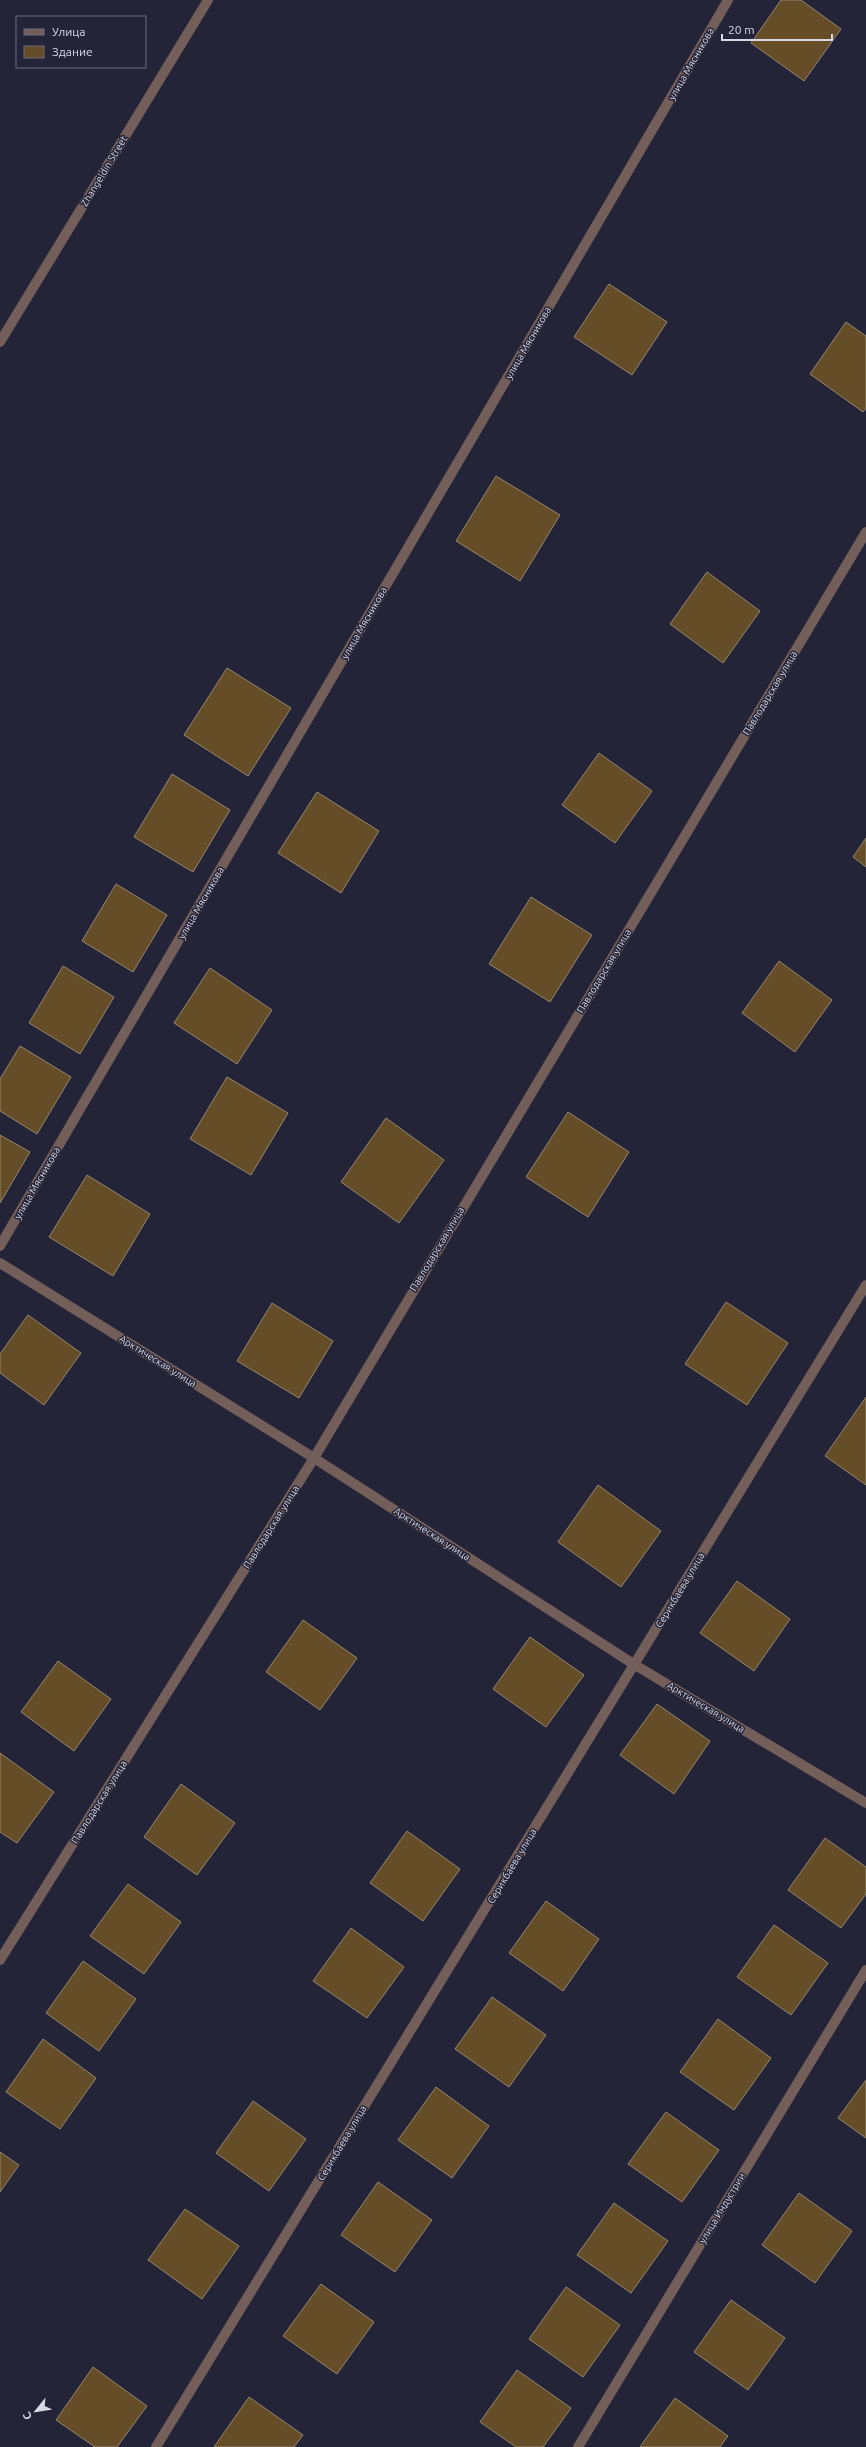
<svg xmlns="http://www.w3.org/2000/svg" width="866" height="2447" font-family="Ubuntu,sans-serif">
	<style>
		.building { fill: #654d27; stroke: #968770 }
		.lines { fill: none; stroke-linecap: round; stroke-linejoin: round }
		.minor { stroke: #735e5a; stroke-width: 10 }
		.labels { text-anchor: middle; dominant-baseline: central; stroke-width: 3; stroke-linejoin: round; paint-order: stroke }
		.street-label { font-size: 10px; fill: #d8d8e6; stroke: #242438 }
	</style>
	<rect width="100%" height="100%" fill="#242438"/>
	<!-- building -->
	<g class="building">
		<path d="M781,0H801L841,29L804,81L751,43Z"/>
		<path d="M609,284L667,322L632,375L574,337Z"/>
		<path d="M846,322L866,336V408L863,412L810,374Z"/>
		<path d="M496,476L560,515L520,581L456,541Z"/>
		<path d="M707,572L760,611L723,663L670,624Z"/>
		<path d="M227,668L291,708L248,776L184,735Z"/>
		<path d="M599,753L652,791L615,843L562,805Z"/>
		<path d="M172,774L230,810L193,872L134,837Z"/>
		<path d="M317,792L379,831L341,893L278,853Z"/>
		<path d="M866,838V867L853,857Z"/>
		<path d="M116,884L167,915L133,972L82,941Z"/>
		<path d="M531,897L592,935L550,1002L489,964Z"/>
		<path d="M779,961L832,1000L795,1052L742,1013Z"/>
		<path d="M63,966L114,997L80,1054L29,1023Z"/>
		<path d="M210,968L272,1010L237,1064L174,1023Z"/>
		<path d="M20,1046L71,1077L37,1134L0,1111V1079Z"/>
		<path d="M227,1077L288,1113L251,1175L190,1139Z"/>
		<path d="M568,1112L629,1152L588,1217L526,1177Z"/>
		<path d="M386,1118L444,1160L399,1223L341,1182Z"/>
		<path d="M0,1135L30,1152L0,1203Z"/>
		<path d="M87,1175L150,1214L113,1276L49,1237Z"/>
		<path d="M726,1302L788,1343L747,1405L685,1364Z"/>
		<path d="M272,1303L333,1341L299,1398L237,1361Z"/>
		<path d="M28,1315L81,1353L44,1405L0,1373V1354Z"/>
		<path d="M866,1397V1485L825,1456Z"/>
		<path d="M598,1485L661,1531L621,1587L558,1542Z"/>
		<path d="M737,1581L790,1619L754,1671L700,1633Z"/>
		<path d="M303,1620L357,1658L320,1710L266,1672Z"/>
		<path d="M530,1637L584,1675L546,1727L493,1689Z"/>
		<path d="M58,1661L111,1699L74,1751L21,1712Z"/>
		<path d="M657,1704L710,1741L674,1794L620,1755Z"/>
		<path d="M0,1753L54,1792L17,1843L0,1832Z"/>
		<path d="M181,1784L235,1823L197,1875L144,1837Z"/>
		<path d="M407,1831L460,1869L423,1921L370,1883Z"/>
		<path d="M825,1838L866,1867V1894L841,1928L788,1890Z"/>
		<path d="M128,1884L181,1922L144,1974L90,1936Z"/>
		<path d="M546,1901L599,1939L563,1991L509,1953Z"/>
		<path d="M774,1925L828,1963L791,2015L737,1977Z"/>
		<path d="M351,1928L404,1967L367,2018L313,1981Z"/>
		<path d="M83,1961L136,1999L99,2051L46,2013Z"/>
		<path d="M492,1997L546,2035L509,2087L455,2049Z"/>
		<path d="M718,2019L771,2058L734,2110L680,2072Z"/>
		<path d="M43,2039L96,2078L60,2129L6,2092Z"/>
		<path d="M866,2080V2138L838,2118Z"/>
		<path d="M436,2087L489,2126L452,2178L398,2140Z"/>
		<path d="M253,2101L306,2139L269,2191L216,2153Z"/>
		<path d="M666,2112L719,2150L682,2202L628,2164Z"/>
		<path d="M0,2152L19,2165L0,2192Z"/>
		<path d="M378,2182L432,2220L395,2272L341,2235Z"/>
		<path d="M799,2193L852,2231L815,2283L762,2245Z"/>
		<path d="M614,2203L668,2241L631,2293L577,2255Z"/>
		<path d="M185,2209L239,2246L202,2299L148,2260Z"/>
		<path d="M321,2284L374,2322L337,2374L283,2336Z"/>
		<path d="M566,2287L620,2325L583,2377L529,2339Z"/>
		<path d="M731,2300L785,2338L748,2390L694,2352Z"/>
		<path d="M93,2367L147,2406L117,2447H95L56,2420Z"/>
		<path d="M517,2370L571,2408L543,2447H516L480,2422Z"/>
		<path d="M249,2397L303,2435L294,2447H214Z"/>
		<path d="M675,2398L728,2436L720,2447H640Z"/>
	</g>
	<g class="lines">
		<!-- minor -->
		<g class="minor">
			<path d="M0,342L208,0"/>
			<path d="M0,1246L728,0"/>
			<path d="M0,1263L314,1458L635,1665L866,1803"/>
			<path d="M0,1960L314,1458L866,532"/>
			<path d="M156,2447L866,1285"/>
			<path d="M578,2447L866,1970"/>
		</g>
	</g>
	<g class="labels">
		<!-- street labels -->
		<g class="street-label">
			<text transform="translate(691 64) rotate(-60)">улица Мясникова</text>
			<text transform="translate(104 171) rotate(-59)">Zhangeldin Street</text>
			<text transform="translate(528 343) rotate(-60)">улица Мясникова</text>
			<text transform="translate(364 623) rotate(-60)">улица Мясникова</text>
			<text transform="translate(770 693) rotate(-59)">Павлодарская улица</text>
			<text transform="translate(201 903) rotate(-60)">улица Мясникова</text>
			<text transform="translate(604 971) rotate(-59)">Павлодарская улица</text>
			<text transform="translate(37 1183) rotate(-60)">улица Мясникова</text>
			<text transform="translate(437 1249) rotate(-59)">Павлодарская улица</text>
			<text transform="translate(158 1361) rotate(32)">Арктическая улица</text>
			<text transform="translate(271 1527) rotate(-58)">Павлодарская улица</text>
			<text transform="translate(432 1534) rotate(33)">Арктическая улица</text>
			<text transform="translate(680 1590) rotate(-59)">Серикбаева улица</text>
			<text transform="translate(706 1707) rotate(31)">Арктическая улица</text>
			<text transform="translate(99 1802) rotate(-58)">Павлодарская улица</text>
			<text transform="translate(512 1866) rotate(-59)">Серикбаева улица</text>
			<text transform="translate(342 2143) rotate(-59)">Серикбаева улица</text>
			<text transform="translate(722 2208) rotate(-59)">улица Индустрии</text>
		</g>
	</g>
	<!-- legend -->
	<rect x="16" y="16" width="130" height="52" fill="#242438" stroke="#6c6c7e"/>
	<rect x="24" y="29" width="20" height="6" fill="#735e5a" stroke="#6c6c7e"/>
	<text x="52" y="36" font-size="12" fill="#d8d8e6">Улица</text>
	<rect x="24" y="46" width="20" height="12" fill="#654d27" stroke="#6c6c7e"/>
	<text x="52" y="56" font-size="12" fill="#d8d8e6">Здание</text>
	<!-- north arrow -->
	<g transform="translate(36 2411) rotate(240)" stroke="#242438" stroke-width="3" paint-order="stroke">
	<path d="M0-3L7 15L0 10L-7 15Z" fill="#d8d8e6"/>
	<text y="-6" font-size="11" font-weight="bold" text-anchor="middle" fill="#d8d8e6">С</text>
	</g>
	<!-- scale -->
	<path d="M722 34v6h110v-6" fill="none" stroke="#d8d8e6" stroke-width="2"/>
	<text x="728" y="34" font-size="12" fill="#d8d8e6" stroke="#242438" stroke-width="3" paint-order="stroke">20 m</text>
</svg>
